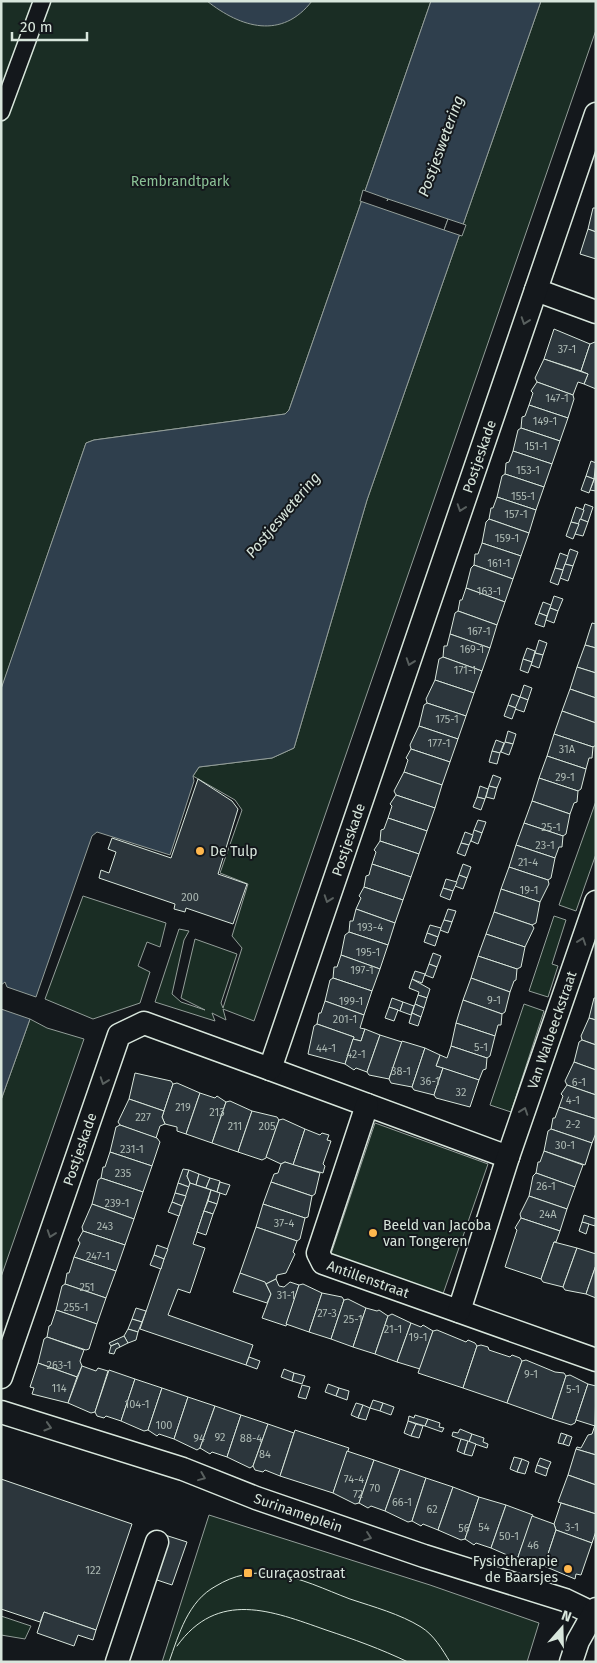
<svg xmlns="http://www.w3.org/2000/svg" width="597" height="1663" font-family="'Fira Sans',sans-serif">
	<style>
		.green { fill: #1a2d24; stroke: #939e99 }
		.water { fill: #2f3f4d; stroke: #939e99 }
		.pier { fill: #14181c; stroke: #939e99 }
		.building { fill: #2c363c; stroke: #d8e6dc }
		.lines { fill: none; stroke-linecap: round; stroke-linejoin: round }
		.pedestrian-casing { stroke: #d8e6dc; stroke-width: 19 }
		.minor-casing { stroke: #d8e6dc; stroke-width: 25 }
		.pedestrian { stroke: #14181c; stroke-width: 16 }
		.minor { stroke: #14181c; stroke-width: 22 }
		.tram { stroke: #d8e6dc; stroke-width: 1 }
		.oneway { stroke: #59605f }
		.poi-dot { fill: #ffb74d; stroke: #14181c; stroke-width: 2 }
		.labels { text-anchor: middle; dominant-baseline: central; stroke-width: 4; stroke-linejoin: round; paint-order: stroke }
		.number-label { font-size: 11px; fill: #adbab4 }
		.park-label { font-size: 14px; fill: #8ac095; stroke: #14181c }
		.street-label { font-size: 14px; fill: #d8e6dc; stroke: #14181c }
		.poi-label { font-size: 14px; fill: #d8e6dc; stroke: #14181c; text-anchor: start }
		.water-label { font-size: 15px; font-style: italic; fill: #d8e6dc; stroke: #14181c }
	</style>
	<rect width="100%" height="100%" fill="#14181c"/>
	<!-- green -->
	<g class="green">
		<path d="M1,1H431L289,410L285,414L94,440L86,443L1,690Z"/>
		<path d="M541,1H596V30L254,1021L223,1009L226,1020L212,1013L215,1021L155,1002L179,929L189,931L184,940L172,994L181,1002L205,1010L181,998L195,939L237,954L221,1003L223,1008L242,948L232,936L248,884L220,873L242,810L235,800L193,776L199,767L272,758L294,748L367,500Z"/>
		<path d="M596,801V854L576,911L559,905Z"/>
		<path d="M83,896L166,923L160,947L147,942L138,966L150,972L140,1003L93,1019L45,999Z"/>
		<path d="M554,916L566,920L552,964L558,966L548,997L529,991Z"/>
		<path d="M524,1004L544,1011L511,1112L490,1105Z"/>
		<path d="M30,1019L47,1028L84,1039L1,1277V1100Z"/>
		<path d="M375,1123L488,1164L443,1294L331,1254Z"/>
		<path d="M209,1515L430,1585L539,1623L527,1662H162Z"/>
		<path d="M1,1616L31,1626L25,1639L1,1635Z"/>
	</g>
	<!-- water -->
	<g class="water">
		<path d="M207,1H312C282,40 241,28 207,1Z"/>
		<path d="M431,1H541L367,500L294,748L272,758L199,767L193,776L194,781L170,855L97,832L92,836L36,997L7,987L5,982L1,985V689L86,443L94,440L285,414L289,410Z"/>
		<path d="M1,1009L30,1019L1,1100Z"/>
	</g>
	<!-- pier -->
	<g class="pier">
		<path d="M363,190L388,199L387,201L388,199L448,219L444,230L360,201Z"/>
		<path d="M448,219L466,225L462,236L444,230Z"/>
	</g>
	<!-- building -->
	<g class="building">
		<path d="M593,208H596V232L588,229Z"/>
		<path d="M588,229L596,232V259L580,254Z"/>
		<path d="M554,329L590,344L581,371L544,359Z"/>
		<path d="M595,342L596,343V389L584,384L588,374L581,371L590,344Z"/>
		<path d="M544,359L588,374L584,384L578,382L573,395L537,382L535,378Z"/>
		<path d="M537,382L573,395L574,399L568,418L529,405L533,393L531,391Z"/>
		<path d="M529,405L568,418L560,441L521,428L522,417L525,416Z"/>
		<path d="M521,428L560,441L552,464L513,451L518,430Z"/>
		<path d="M513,451L552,464L544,487L505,474L506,463L509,462Z"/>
		<path d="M591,461L596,463L594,479L586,476Z"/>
		<path d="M505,474L544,487L536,510L497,497L502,476Z"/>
		<path d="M596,475V491L590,490Z"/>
		<path d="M586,476L594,479L589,493L581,490Z"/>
		<path d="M497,497L536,510L529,533L489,519L491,508H493Z"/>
		<path d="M585,504L593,507L588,522L580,519Z"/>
		<path d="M576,507L584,510L579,524L571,522Z"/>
		<path d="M489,519L529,533L521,556L482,543L486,522Z"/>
		<path d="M580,519L588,522L583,536L575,534Z"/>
		<path d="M571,522L579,524L573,539L566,536Z"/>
		<path d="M482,543L521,556L513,579L474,565L475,554H478Z"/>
		<path d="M570,549L578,552L573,566L565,564Z"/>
		<path d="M560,553L568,556L563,570L555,568Z"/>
		<path d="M565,564L573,566L568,581L560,578Z"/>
		<path d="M474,565L513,579L505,602L466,588L471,568Z"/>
		<path d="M555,568L563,570L558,585L550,582Z"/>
		<path d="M466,588L505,602L497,625L458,611L460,600H462Z"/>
		<path d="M554,596L563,599L558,611L550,608Z"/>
		<path d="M543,602L551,605L547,616L539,613Z"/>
		<path d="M550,608L558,611L554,623L546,620Z"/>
		<path d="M458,611L497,625L490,648L450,634L455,613Z"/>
		<path d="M539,613L547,616L544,627L535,624Z"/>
		<path d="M592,623L596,624V648L585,645Z"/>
		<path d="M450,634L490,648L482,671L443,657L444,646H447Z"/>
		<path d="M539,640L547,643L543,655L535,653Z"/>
		<path d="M585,645L596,648V673L577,667Z"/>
		<path d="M527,648L535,651L532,662L523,659Z"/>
		<path d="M535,653L543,655L539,668L531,665Z"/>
		<path d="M443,657L482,671L474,693L435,680L439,659Z"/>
		<path d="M523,659L532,662L528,673L520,670Z"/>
		<path d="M577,667L596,673V698L570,689Z"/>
		<path d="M435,680L474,693L466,716L427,703L426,699Z"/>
		<path d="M524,685L532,688L528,700L520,697Z"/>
		<path d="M570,689L596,698V723L562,711Z"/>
		<path d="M512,694L520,697L516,708L508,705Z"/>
		<path d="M520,697L528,700L524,712L515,709Z"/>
		<path d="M427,703L466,716L458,739L419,726L424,705Z"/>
		<path d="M508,705L516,708L512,719L504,716Z"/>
		<path d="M562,711L596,723V745L593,747L554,734Z"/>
		<path d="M419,726L458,739L450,762L411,749L410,745Z"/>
		<path d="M508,731L516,734L513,744L505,742Z"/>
		<path d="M554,734L593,747L592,758H589L586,769L547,756Z"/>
		<path d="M496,740L504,743L500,753L492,751Z"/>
		<path d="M505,742L513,744L509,755L501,752Z"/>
		<path d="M411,749L450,762L442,785L404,772L408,760L406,758Z"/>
		<path d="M492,751L500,753L497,764L489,762Z"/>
		<path d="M547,756L586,769L581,789L578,791L539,778Z"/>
		<path d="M404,772L442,785L435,808L396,795L394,791Z"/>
		<path d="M493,775L501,778L497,788L489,786Z"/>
		<path d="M539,778L578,791L577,802L574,803L570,814L532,801Z"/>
		<path d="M198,779L232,801L238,809L218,874L247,884L233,924L186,908L185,912L174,909L175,904L99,878L101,870L109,873L116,852L108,849L112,838L171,858Z"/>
		<path d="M480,786L488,789L485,799L477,797Z"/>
		<path d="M489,786L497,788L494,799L486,797Z"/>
		<path d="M396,795L435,808L427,831L388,818L392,806L390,804Z"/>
		<path d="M477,797L485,799L481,810L473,807Z"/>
		<path d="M532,801L570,814L566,834L563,836L524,823Z"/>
		<path d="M388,818L427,831L419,854L380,841L381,830L384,829Z"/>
		<path d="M478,820L486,822L482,833L474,830Z"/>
		<path d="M524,823L563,836L562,847H559L555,858L516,845Z"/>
		<path d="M474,830L482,833L478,844L471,841Z"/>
		<path d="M465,832L473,835L469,845L461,843Z"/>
		<path d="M380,841L419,854L411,877L372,864L376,852L374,850Z"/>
		<path d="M461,843L469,845L465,856L457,853Z"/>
		<path d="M516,845L555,858L551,878L548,880L509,867Z"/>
		<path d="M372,864L411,877L403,900L364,887L366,876L369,875Z"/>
		<path d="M463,864L471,867L467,878L459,875Z"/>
		<path d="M509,867L548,880L549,884L540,902L501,889Z"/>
		<path d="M459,875L467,878L463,889L455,886Z"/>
		<path d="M446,879L457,882L453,891L443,888Z"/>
		<path d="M364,887L403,900L395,923L356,909L361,898L359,896Z"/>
		<path d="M443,888L453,891L450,900L440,896Z"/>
		<path d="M501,889L540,902L536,923L532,925L494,912Z"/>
		<path d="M356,909L395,923L388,945L349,932L350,921H353Z"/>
		<path d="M448,909L456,911L452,922L444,920Z"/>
		<path d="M494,912L532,925L534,928L525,947L486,934Z"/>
		<path d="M444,920L452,922L448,933L440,930Z"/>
		<path d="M430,925L441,928L438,937L427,933Z"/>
		<path d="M349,932L388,945L380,969L341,955L345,935Z"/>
		<path d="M427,933L438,937L435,946L424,942Z"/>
		<path d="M486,934L525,947L521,967L517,969L478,956Z"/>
		<path d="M433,953L441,956L437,967L429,964Z"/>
		<path d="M341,955L380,969L372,991L333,978L334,967H337Z"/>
		<path d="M478,956L517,969L516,980L514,981L510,992L471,978Z"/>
		<path d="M429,964L437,967L433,978L425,975Z"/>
		<path d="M415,971L425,974L422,983L412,979Z"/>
		<path d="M333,978L372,991L364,1015L325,1001L330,980Z"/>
		<path d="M471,978L510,992L505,1012L502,1014L463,1000Z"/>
		<path d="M412,979L430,989L427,998L418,995L419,992L409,988Z"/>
		<path d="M418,995L427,998L424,1008L415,1004Z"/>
		<path d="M392,998L403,1002L400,1011L389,1007Z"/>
		<path d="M594,998H596V1020L589,1018Z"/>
		<path d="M463,1000L502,1014L501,1025H498L495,1036L456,1023Z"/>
		<path d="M325,1001L364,1015L360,1028L365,1029L361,1041L353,1039L354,1037L317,1024L319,1013H321Z"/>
		<path d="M403,1002L414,1006L411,1015L400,1011Z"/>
		<path d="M415,1004L424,1008L421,1017L412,1013Z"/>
		<path d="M389,1007L398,1010L394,1021L385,1018Z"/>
		<path d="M412,1013L421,1017L418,1026L409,1023Z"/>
		<path d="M589,1018L596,1020V1045L582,1040L581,1036Z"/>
		<path d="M456,1023L495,1036L490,1056L487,1058L451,1046Z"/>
		<path d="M317,1024L354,1037L345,1064L308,1054L314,1026Z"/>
		<path d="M365,1029L380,1035L367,1072L356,1068L354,1070L345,1064L353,1039L361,1041Z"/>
		<path d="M380,1035L402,1042L389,1079L369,1075L367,1072Z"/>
		<path d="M582,1040L596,1045V1070L574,1062L579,1042Z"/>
		<path d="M402,1041L425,1048L412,1087L391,1083L389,1079Z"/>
		<path d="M451,1046L487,1058L486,1069L483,1070L479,1080L436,1066L440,1055L447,1058Z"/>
		<path d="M425,1048L440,1055L436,1066L443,1068L434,1095L414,1090L412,1087Z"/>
		<path d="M574,1062L596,1070V1095L567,1085L565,1081Z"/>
		<path d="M443,1068L479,1080L470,1107L436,1098L434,1095Z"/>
		<path d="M135,1073L171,1081L173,1084L164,1111L129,1099Z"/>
		<path d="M177,1083L200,1093L186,1134L177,1131V1127L165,1124L162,1117L173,1084Z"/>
		<path d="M567,1085L596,1095V1119L559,1107L563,1096L561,1094Z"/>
		<path d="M200,1093L215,1098L217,1096L226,1102L212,1143L186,1134Z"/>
		<path d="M129,1099L164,1111L162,1117L165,1124L160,1126L156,1138L120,1125L118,1122Z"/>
		<path d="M230,1101L252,1111L238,1152L212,1143L226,1102Z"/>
		<path d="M559,1107L596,1119V1133L592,1143L551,1129L553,1118H555Z"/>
		<path d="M252,1111L277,1117L279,1120L266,1158L262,1160L238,1152Z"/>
		<path d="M283,1119L305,1129L293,1165L285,1162L281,1164L266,1157L279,1120Z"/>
		<path d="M120,1125L157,1138L160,1142L152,1166L110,1152L116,1127Z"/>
		<path d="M305,1129L320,1135L322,1133L329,1135L327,1140L331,1141L323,1164L325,1166L323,1173L293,1165Z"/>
		<path d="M551,1129L592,1143L585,1165L544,1151L548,1131Z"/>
		<path d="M544,1151L583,1165L575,1187L536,1173L538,1162H540Z"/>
		<path d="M110,1152L152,1166L143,1192L101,1178L103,1167H105Z"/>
		<path d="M285,1162L320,1173L315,1194L312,1196L271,1182L274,1174L278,1173L281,1164Z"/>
		<path d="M183,1169L189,1170L187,1176L190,1183L189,1187L178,1183Z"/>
		<path d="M189,1170L199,1174L196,1185L190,1183L187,1176Z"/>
		<path d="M536,1173L575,1187L567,1209L529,1196L533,1176Z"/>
		<path d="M199,1174L210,1178L206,1188L196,1185Z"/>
		<path d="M101,1178L143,1192L134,1219L92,1204L98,1180Z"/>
		<path d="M210,1178L220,1181L217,1192L206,1188Z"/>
		<path d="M220,1182L230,1185L226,1195L217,1192Z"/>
		<path d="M271,1182L312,1196L308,1217L305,1218L263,1204Z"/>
		<path d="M178,1183L189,1187L186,1196L175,1193Z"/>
		<path d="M190,1183L211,1190L193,1244L205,1248L190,1293L178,1289L168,1315L253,1345L246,1365L140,1329Z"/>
		<path d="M211,1190L220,1193L217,1204L208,1201Z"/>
		<path d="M175,1193L186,1196L182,1206L172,1202Z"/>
		<path d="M529,1196L567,1209L560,1231L521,1218L520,1214Z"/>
		<path d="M208,1201L217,1204L213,1214L204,1211Z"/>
		<path d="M172,1202L182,1206L179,1216L168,1212Z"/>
		<path d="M92,1204L134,1219L125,1245L83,1231L82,1227Z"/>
		<path d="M263,1204L305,1218L300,1239L297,1241L256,1227Z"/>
		<path d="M204,1211L213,1214L206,1235L197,1232Z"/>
		<path d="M584,1215L596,1219L595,1226L582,1222Z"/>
		<path d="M521,1218L560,1231L556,1242H554L541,1279L505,1267L517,1230L515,1228Z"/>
		<path d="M582,1222L589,1224L586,1234L579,1231Z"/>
		<path d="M256,1227L297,1241L293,1252L295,1254L286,1273L277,1275L276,1279L266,1284L240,1273Z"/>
		<path d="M83,1231L125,1245L116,1271L74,1257L80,1243L78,1240Z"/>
		<path d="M554,1242L577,1248L563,1287L543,1282L541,1279Z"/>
		<path d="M157,1245L168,1249L164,1259L154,1255Z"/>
		<path d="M577,1248L596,1254V1265L586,1294L565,1290L563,1287Z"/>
		<path d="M154,1255L164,1259L161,1269L150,1265Z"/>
		<path d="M74,1257L116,1271L106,1298L65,1284L67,1273H69Z"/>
		<path d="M596,1265V1298L586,1294Z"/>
		<path d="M240,1273L265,1282L271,1294L267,1303L233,1292Z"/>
		<path d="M276,1279L279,1286L284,1287L290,1282L299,1285L286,1326L262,1318L271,1294L266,1284Z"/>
		<path d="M65,1284L106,1298L97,1324L56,1310L62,1286Z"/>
		<path d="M303,1284L322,1293L309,1332L286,1324L299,1285Z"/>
		<path d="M322,1293L342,1297L344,1300L331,1339L309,1332Z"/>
		<path d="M348,1299L366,1308L353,1347L331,1339L344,1300Z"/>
		<path d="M136,1308L146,1311L142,1322L132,1319Z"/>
		<path d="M366,1308L377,1311L379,1310L388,1316L375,1354L353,1347Z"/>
		<path d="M56,1310L97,1324L89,1349L86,1350L47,1337L49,1326L51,1325Z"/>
		<path d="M392,1314L411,1323L397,1362L375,1354L388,1316Z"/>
		<path d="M132,1319L142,1322L138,1332L128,1329Z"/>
		<path d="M411,1323L421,1327L423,1325L433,1331L420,1369L397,1362Z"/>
		<path d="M128,1329L138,1332L136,1340L128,1343L124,1336Z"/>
		<path d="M437,1330L466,1342L468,1340L475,1343L477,1346L463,1388L418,1373L433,1331Z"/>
		<path d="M124,1336L128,1343L120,1347L118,1343L111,1346L109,1343Z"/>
		<path d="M47,1337L84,1350L80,1361L82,1366L77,1377L38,1363L44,1339Z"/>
		<path d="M118,1343L120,1347L116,1349L114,1354L109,1353L111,1346Z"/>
		<path d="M481,1345L488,1347L489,1350L510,1357L512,1355L520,1358L522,1361L507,1403L463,1388L477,1346Z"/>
		<path d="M249,1357L260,1361L257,1369L246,1365Z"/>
		<path d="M526,1360L555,1372L564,1373L566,1376L552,1419L507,1403L522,1361Z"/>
		<path d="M38,1363L77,1377L68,1403L32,1394L34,1388L30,1387Z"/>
		<path d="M82,1366L96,1371L98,1368L108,1371L95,1412L91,1413L68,1403Z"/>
		<path d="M284,1369L294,1373L292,1381L281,1377Z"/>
		<path d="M109,1370L135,1379L121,1421L106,1416L104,1418L97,1416L95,1412Z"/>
		<path d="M294,1373L305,1376L302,1384L292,1381Z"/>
		<path d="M570,1375L588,1384L575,1423L571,1425L552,1419L566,1376Z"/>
		<path d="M135,1379L162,1388L148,1430L144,1431L121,1421Z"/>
		<path d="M328,1384L339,1388L336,1396L325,1392Z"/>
		<path d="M588,1384L596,1386L595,1426L576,1420Z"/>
		<path d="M302,1385L310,1387L306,1399L298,1397Z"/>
		<path d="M162,1388L188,1397L174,1439L159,1434L157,1436L148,1430Z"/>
		<path d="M339,1388L349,1391L347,1400L336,1396Z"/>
		<path d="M188,1397L215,1406L200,1448L197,1450L174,1439Z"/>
		<path d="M373,1400L383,1403L380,1411L370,1408Z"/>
		<path d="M356,1403L363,1405L358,1418L351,1415Z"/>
		<path d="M383,1403L394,1407L391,1415L380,1411Z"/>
		<path d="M363,1405L370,1408L366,1420L358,1418Z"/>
		<path d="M215,1406L241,1415L227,1457L212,1452L210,1454L200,1448Z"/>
		<path d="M241,1415L268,1424L253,1466L250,1468L227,1457Z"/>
		<path d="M415,1415L428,1419L425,1426L408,1421L409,1416L414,1418Z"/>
		<path d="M428,1419L440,1423L439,1427L444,1428L442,1432L425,1426Z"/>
		<path d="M408,1421L416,1424L411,1436L404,1433Z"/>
		<path d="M268,1424L294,1433L280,1476L265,1470L263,1472L255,1470L253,1466Z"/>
		<path d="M416,1424L423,1426L419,1438L411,1436Z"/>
		<path d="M595,1425L596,1455L576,1449L577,1447L581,1448L588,1435L592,1434Z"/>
		<path d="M460,1429L472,1434L469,1442L452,1436L453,1432L458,1433Z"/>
		<path d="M295,1430L349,1448L333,1493L280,1476Z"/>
		<path d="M561,1433L567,1435L563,1444L558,1443Z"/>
		<path d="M472,1434L484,1438L483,1442L488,1444L487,1448L469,1442Z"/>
		<path d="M567,1435L572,1437L569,1446L563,1444Z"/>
		<path d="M461,1439L468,1441L464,1454L457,1451Z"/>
		<path d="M468,1441L476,1444L472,1456L464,1454Z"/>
		<path d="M576,1449L596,1455V1485L568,1475Z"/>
		<path d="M347,1451L374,1460L359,1503L355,1504L333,1493Z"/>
		<path d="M514,1457L522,1459L517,1472L510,1469Z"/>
		<path d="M540,1458L551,1462L548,1469L537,1465Z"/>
		<path d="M522,1459L529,1462L525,1474L517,1472Z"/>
		<path d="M374,1460L400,1469L385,1511L371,1506L368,1508L359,1503Z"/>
		<path d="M537,1465L548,1469L546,1476L535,1472Z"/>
		<path d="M400,1469L426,1478L412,1521L408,1522L385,1511Z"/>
		<path d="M568,1475L596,1485V1514L558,1502Z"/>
		<path d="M426,1478L453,1487L438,1530L423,1524L421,1526L412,1521Z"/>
		<path d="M1,1479L132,1524L96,1630L44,1612L40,1622L1,1609Z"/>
		<path d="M453,1487L479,1497L465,1539L461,1540L438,1530Z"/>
		<path d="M479,1497L506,1505L491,1548L476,1543L474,1545L465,1539Z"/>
		<path d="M561,1503L596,1514V1531L592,1543L556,1530L554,1524Z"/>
		<path d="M506,1505L533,1515L518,1557L514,1558L491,1548Z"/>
		<path d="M532,1516L554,1524L556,1530L544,1566L529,1561L527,1563L518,1557Z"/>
		<path d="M556,1530L592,1543L581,1575L576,1574L575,1579L544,1566Z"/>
		<path d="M165,1535L187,1542L172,1585L151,1578Z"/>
		<path d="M44,1612L96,1630L93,1640L78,1635L74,1646L37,1633Z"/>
	</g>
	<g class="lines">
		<defs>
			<path id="pedestrian" d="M1,112L42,1"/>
			<g id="minor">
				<path d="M536,290L596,312"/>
				<path d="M270,1069L508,1157"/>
				<path id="s1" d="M367,1105L318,1253L323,1263L596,1360"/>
				<path id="s2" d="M459,1311L508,1157L596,902"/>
				<path id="s3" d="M1,1377L119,1035L144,1023L270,1069L596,114"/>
				<path id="s4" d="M1,1412L183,1469L256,1498L424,1556L565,1600L596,1615"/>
				<path d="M117,1662L157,1542"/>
				<path d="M571,1662L578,1641L596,1609"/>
			</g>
		</defs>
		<!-- pedestrian casing -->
		<use href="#pedestrian" class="pedestrian-casing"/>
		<!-- minor casing -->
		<use href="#minor" class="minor-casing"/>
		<!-- pedestrian -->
		<use href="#pedestrian" class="pedestrian"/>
		<!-- minor -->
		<use href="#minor" class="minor"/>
		<!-- tram -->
		<g class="tram">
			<path d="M177,1646C218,1589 272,1611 326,1630C353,1639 381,1649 408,1662"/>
			<path d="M169,1662C179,1634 188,1601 216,1586C234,1575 253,1571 274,1574C300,1577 326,1590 350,1599C374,1607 400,1614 421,1627C434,1635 442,1649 450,1662"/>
		</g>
	</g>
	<!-- one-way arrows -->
	<defs><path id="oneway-chevron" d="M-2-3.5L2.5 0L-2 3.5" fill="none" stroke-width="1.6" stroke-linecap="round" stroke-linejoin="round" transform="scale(1.25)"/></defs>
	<g class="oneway">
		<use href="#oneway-chevron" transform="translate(525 321) rotate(109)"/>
		<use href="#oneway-chevron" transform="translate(461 508) rotate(109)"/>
		<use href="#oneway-chevron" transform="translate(410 662) rotate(109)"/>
		<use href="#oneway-chevron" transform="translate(328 899) rotate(109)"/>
		<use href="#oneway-chevron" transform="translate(582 941) rotate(-71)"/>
		<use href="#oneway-chevron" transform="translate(104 1081) rotate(109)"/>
		<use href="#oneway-chevron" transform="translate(524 1111) rotate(-71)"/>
		<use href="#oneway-chevron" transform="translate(51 1234) rotate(109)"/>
		<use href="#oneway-chevron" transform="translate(48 1427) rotate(17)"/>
		<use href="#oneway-chevron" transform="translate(202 1477) rotate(22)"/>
		<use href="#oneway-chevron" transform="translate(368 1537) rotate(19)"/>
	</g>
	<!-- markers -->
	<g class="poi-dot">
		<circle cx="200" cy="851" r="5"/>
		<circle cx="373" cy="1233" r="5"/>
		<circle cx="568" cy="1569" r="5"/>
		<rect x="243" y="1568" width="10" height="10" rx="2.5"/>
	</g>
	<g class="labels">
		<!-- number labels -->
		<g class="number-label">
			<text x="567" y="349">37-1</text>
			<text x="557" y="398">147-1</text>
			<text x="545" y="421">149-1</text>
			<text x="536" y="446">151-1</text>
			<text x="528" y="470">153-1</text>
			<text x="523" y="496">155-1</text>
			<text x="516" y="514">157-1</text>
			<text x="507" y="538">159-1</text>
			<text x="499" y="563">161-1</text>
			<text x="489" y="591">163-1</text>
			<text x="479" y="631">167-1</text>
			<text x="472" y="649">169-1</text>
			<text x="465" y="670">171-1</text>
			<text x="447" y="719">175-1</text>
			<text x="439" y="743">177-1</text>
			<text x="567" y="749">31A</text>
			<text x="565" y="777">29-1</text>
			<text x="551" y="827">25-1</text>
			<text x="545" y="845">23-1</text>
			<text x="528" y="862">21-4</text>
			<text x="529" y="890">19-1</text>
			<text x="190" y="897">200</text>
			<text x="370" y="927">193-4</text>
			<text x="368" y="952">195-1</text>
			<text x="362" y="970">197-1</text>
			<text x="494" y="1000">9-1</text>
			<text x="351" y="1001">199-1</text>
			<text x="345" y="1019">201-1</text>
			<text x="481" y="1047">5-1</text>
			<text x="326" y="1048">44-1</text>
			<text x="356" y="1054">42-1</text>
			<text x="401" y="1071">38-1</text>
			<text x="430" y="1081">36-1</text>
			<text x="579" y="1082">6-1</text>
			<text x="461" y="1092">32</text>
			<text x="573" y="1100">4-1</text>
			<text x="183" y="1107">219</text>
			<text x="217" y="1112">213</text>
			<text x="143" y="1117">227</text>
			<text x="573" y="1124">2-2</text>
			<text x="235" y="1126">211</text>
			<text x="267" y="1126">205</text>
			<text x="565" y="1145">30-1</text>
			<text x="132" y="1149">231-1</text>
			<text x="123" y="1173">235</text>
			<text x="546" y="1186">26-1</text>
			<text x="117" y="1203">239-1</text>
			<text x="548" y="1214">24A</text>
			<text x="284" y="1223">37-4</text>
			<text x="105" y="1226">243</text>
			<text x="98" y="1256">247-1</text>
			<text x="87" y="1287">251</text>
			<text x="286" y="1295">31-1</text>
			<text x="76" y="1307">255-1</text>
			<text x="327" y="1313">27-3</text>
			<text x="353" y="1319">25-1</text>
			<text x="393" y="1329">21-1</text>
			<text x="418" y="1337">19-1</text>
			<text x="59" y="1365">263-1</text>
			<text x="531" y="1374">9-1</text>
			<text x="59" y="1388">114</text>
			<text x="573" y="1389">5-1</text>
			<text x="137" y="1404">104-1</text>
			<text x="164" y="1425">100</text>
			<text x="220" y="1437">92</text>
			<text x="199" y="1438">94</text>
			<text x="251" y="1438">88-4</text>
			<text x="265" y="1454">84</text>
			<text x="354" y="1479">74-4</text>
			<text x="375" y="1488">70</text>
			<text x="358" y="1494">72</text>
			<text x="402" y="1502">66-1</text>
			<text x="432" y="1509">62</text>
			<text x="484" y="1527">54</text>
			<text x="572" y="1527">3-1</text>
			<text x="464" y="1528">56</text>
			<text x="509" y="1536">50-1</text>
			<text x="533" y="1545">46</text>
			<text x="93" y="1570">122</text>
		</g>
		<!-- park labels -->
		<g class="park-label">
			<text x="180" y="181">Rembrandtpark</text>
		</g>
		<!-- street labels -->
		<g class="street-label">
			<text stroke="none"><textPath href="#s3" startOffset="1171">Postjeskade</textPath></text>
			<text stroke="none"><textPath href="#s3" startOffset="766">Postjeskade</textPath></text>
			<text stroke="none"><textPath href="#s2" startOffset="296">Van Walbeeckstraat</textPath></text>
			<text stroke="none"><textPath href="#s3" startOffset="241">Postjeskade</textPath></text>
			<text stroke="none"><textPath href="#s1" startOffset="215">Antillenstraat</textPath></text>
			<text stroke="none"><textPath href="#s4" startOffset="314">Surinameplein</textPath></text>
		</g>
		<!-- poi labels -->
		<g class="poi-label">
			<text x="210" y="851">De Tulp</text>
			<text x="383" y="1225">Beeld van Jacoba<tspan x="383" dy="16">van Tongeren</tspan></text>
			<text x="558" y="1561" text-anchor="end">Fysiotherapie<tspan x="558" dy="16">de Baarsjes</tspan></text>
			<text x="258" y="1573">Curaçaostraat</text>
		</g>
		<!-- water labels -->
		<g class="water-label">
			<text transform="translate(441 146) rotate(-70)">Postjeswetering</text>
			<text transform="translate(283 515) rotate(-50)">Postjeswetering</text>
		</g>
	</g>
	<!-- border -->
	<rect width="597" height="1663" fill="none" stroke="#d8e6dc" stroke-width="5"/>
	<!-- north arrow -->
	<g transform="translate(562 1628) rotate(20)" stroke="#14181c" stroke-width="4" paint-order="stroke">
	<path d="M0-4L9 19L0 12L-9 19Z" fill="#d8e6dc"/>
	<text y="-8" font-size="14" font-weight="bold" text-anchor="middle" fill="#d8e6dc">N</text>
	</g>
	<!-- scale -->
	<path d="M12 32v8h75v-8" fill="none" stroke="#d8e6dc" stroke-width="2.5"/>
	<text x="20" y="32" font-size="15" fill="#d8e6dc" stroke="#14181c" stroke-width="4" paint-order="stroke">20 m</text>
</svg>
